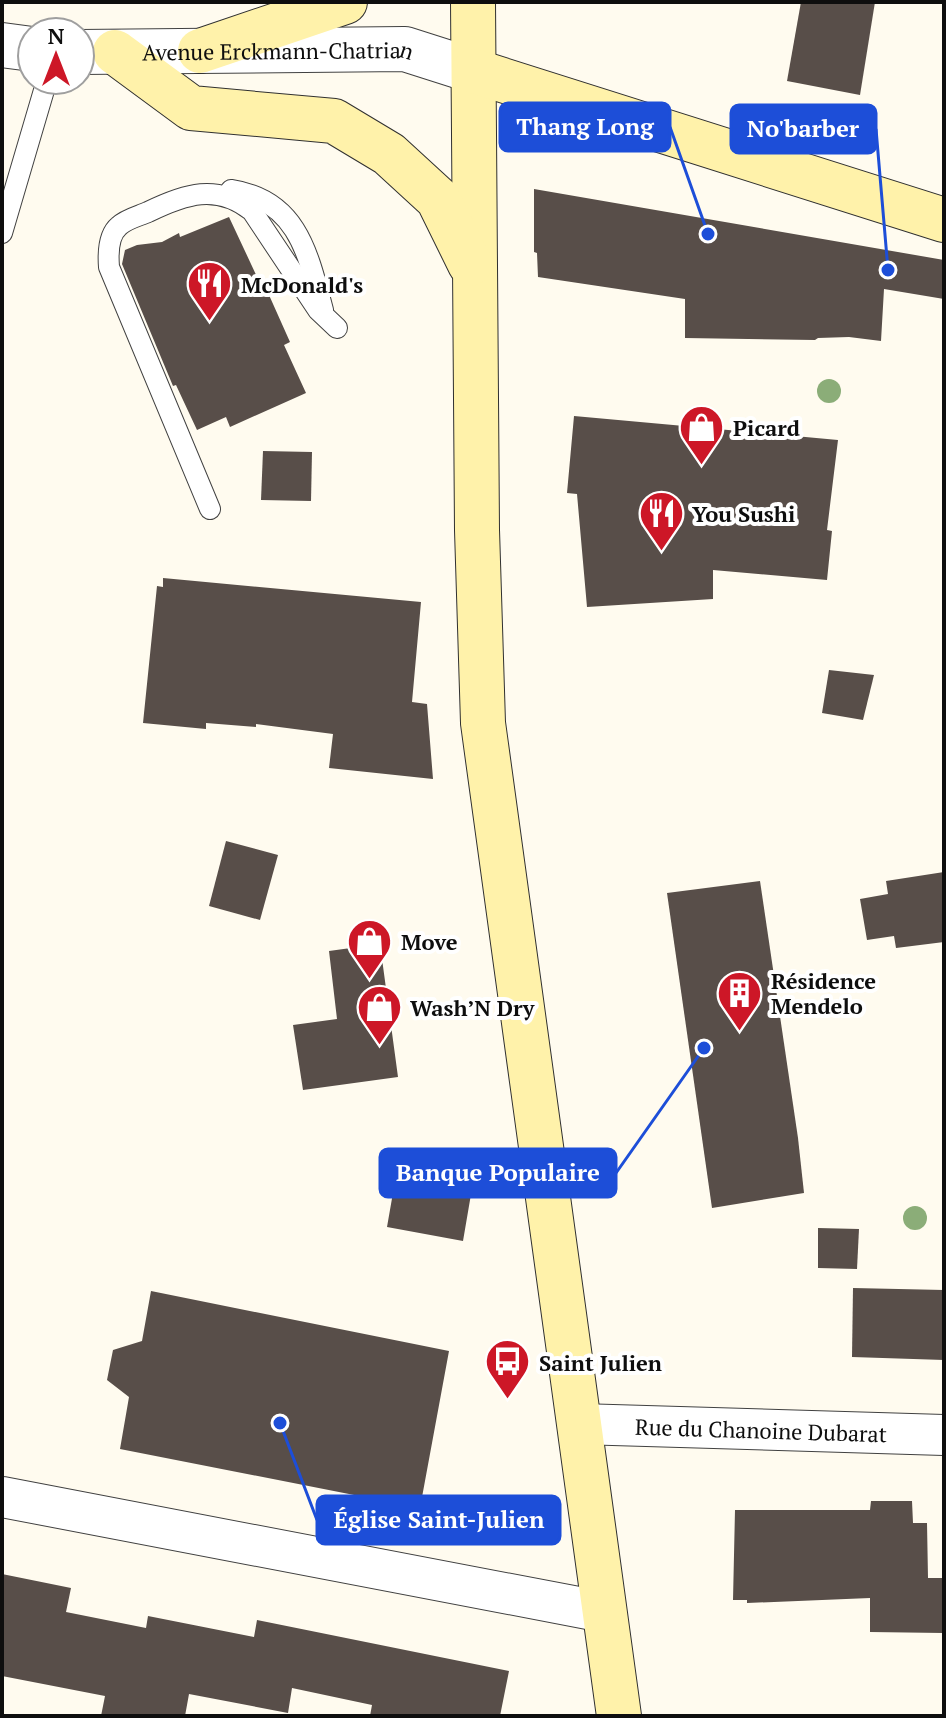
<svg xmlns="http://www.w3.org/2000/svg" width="946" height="1718" font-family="'PT Serif',serif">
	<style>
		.building { fill: #584e49 }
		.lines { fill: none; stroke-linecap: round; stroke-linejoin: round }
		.service-casing { stroke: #414141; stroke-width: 22 }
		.minor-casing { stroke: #414141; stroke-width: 42 }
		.tertiary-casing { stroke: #414141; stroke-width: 46 }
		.secondary-casing { stroke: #303030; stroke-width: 46 }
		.service { stroke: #fff; stroke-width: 20 }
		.minor { stroke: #fff; stroke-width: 40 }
		.tertiary { stroke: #fff; stroke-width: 44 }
		.secondary { stroke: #fff2aa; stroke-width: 44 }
		.tree { fill: #8bad78 }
		.labels { text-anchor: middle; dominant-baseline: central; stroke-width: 8; stroke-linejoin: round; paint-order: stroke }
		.street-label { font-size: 22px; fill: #0e0e0e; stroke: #fff }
		.poi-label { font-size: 22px; font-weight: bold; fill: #0e0e0e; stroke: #fff; text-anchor: start }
		.leader { fill: none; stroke: #1d4ed8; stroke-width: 3 }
		.callout-dot { fill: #1d4ed8; stroke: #fff; stroke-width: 3 }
		.callout { fill: #1d4ed8; stroke: #1d4ed8; stroke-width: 3 }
		.callout-label { font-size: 24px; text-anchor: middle; font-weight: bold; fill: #fff }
	</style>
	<rect width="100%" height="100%" fill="#fffbef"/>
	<!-- building -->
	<g class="building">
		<path d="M801,2H875L860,95L787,81Z"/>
		<path d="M534,189L944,260V299L884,289L881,341L849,337L818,338L815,340L685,338V299L538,277L537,253L534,252Z"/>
		<path d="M229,217L266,296L269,295L290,342L284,345L306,393L230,427L226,417L197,430L176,385L173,386L122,264L125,250L137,245L162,242L179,233L180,237Z"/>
		<path d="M574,416L838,440L827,530L832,531L827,580L713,570V599L587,607L577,494L567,493Z"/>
		<path d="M263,451L312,452L311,501L261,500Z"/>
		<path d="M163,578L421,602L412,702L427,704L433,779L329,768L333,734L256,724V727L206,723V729L143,723L157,586L163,587Z"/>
		<path d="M829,670L874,675L863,720L822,713Z"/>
		<path d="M226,841L278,855L260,920L209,906Z"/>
		<path d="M944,872V942L896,948L894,936L867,940L860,899L888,894L886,881Z"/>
		<path d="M760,881L798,1138L804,1193L712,1208L667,893Z"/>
		<path d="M380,944L398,1077L303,1090L293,1025L337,1019L329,951Z"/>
		<path d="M416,1155L476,1165L463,1241L387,1227L394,1187L411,1190Z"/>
		<path d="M818,1228L859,1229L857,1269L818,1268Z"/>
		<path d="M853,1288L944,1290V1360L852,1357Z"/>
		<path d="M151,1291L449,1351L420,1508L120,1449L129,1397L107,1380L113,1350L142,1341Z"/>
		<path d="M871,1501H912L913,1523H927L928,1578H943V1633L870,1632V1598L747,1603V1600H733L735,1510H870Z"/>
		<path d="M2,1574L71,1588L66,1612L146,1628L148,1616L254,1637L257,1620L509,1671L500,1716H370L372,1705L292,1688L288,1713L189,1694L185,1716H101L105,1696L2,1676Z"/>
	</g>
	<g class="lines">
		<defs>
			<g id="service">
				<path d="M231,190C297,200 308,253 323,310"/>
				<path d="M2,233L47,80"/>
				<path d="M210,509L109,267C108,254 108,235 119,226C126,219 139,216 148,212C185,194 217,183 252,211L318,310L337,328"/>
			</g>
			<g id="minor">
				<path id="s1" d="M579,1424L944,1435"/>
				<path d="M2,1497L604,1612"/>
			</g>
			<g id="tertiary">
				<path d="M2,45L32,49"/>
				<path id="s2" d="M80,52L405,49L474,71"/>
			</g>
			<g id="secondary">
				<path d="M473,2L477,530L483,723L619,1716"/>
				<path d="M200,51L345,2"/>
				<path d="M115,52L191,108L334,121L389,154L438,199L470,264"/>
				<path d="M474,71L944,220"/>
			</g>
		</defs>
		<!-- service casing -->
		<use href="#service" class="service-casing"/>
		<!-- minor casing -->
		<use href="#minor" class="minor-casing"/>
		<!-- tertiary casing -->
		<use href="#tertiary" class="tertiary-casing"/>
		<!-- secondary casing -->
		<use href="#secondary" class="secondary-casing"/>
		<!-- service -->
		<use href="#service" class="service"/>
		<!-- minor -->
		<use href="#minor" class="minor"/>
		<!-- tertiary -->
		<use href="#tertiary" class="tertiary"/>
		<!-- secondary -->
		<use href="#secondary" class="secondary"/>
	</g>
	<!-- trees -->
	<g class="tree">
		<circle cx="829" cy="391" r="12"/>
		<circle cx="915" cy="1218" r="12"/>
	</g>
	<!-- icons -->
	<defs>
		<symbol id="restaurant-pin" viewBox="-11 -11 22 30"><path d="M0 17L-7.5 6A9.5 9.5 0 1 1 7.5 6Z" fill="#cd1727" stroke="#fff"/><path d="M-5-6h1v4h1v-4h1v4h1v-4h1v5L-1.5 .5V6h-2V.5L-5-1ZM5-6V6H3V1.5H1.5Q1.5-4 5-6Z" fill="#fff"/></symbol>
		<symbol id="shop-pin" viewBox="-11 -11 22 30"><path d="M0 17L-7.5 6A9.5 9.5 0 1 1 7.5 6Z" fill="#cd1727" stroke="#fff"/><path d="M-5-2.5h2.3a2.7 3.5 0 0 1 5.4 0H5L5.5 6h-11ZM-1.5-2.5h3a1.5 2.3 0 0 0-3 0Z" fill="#fff"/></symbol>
		<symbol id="building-pin" viewBox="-11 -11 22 30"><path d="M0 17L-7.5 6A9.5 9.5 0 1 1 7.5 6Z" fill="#cd1727" stroke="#fff"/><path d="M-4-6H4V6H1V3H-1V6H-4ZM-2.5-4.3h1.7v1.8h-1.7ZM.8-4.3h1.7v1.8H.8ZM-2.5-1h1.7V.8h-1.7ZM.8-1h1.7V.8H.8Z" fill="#fff"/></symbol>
		<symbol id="bus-pin" viewBox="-11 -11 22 30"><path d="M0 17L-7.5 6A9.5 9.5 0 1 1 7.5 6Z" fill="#cd1727" stroke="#fff"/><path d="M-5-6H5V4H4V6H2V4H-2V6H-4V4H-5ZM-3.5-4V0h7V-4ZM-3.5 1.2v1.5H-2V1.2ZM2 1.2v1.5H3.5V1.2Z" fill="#fff"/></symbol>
	</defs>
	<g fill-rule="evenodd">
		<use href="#restaurant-pin" x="184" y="258" width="51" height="69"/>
		<use href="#shop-pin" x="676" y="402" width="51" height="69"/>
		<use href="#restaurant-pin" x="636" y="488" width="51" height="69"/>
		<use href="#shop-pin" x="344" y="916" width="51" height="69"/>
		<use href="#building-pin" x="714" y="968" width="51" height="69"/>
		<use href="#shop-pin" x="354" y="982" width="51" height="69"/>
		<use href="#bus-pin" x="482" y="1336" width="51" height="69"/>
	</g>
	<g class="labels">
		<!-- street labels -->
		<g class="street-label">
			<text stroke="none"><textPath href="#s2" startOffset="198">Avenue Erckmann-Chatrian</textPath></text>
			<text stroke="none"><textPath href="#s1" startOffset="182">Rue du Chanoine Dubarat</textPath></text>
		</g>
		<!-- poi labels -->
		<g class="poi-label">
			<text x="241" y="284">McDonald's</text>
			<text x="733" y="427">Picard</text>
			<text x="692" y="513">You Sushi</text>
			<text x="401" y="941">Move</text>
			<text x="771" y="980">Résidence<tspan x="771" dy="25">Mendelo</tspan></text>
			<text x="410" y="1007">Wash’N Dry</text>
			<text x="539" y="1362">Saint Julien</text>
		</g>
	</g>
	<!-- callouts -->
	<path class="leader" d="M708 234L670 127M888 270L876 129M704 1048L616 1173M280 1423L317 1520"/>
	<g class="callout-dot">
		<circle cx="708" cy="234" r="8"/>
		<circle cx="888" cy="270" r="8"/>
		<circle cx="704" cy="1048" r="8"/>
		<circle cx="280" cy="1423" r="8"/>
	</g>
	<g class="callout">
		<rect x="500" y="103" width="170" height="48" rx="8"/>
		<rect x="731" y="105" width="145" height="48" rx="8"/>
		<rect x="380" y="1149" width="236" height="48" rx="8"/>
		<rect x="317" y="1496" width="243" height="48" rx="8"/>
	</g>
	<g class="callout-label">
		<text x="585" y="135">Thang Long</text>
		<text x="803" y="137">No'barber</text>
		<text x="498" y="1181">Banque Populaire</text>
		<text x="439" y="1528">Église Saint-Julien</text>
	</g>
	<!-- border -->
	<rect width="946" height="1718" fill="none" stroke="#0e0e0e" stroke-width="8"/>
	<!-- north arrow -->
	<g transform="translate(56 56)"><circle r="38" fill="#ffffff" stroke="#9f9f9f" stroke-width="2"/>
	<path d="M0-6L14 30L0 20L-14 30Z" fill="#cd1727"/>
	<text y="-12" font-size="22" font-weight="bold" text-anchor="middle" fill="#0e0e0e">N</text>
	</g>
</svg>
